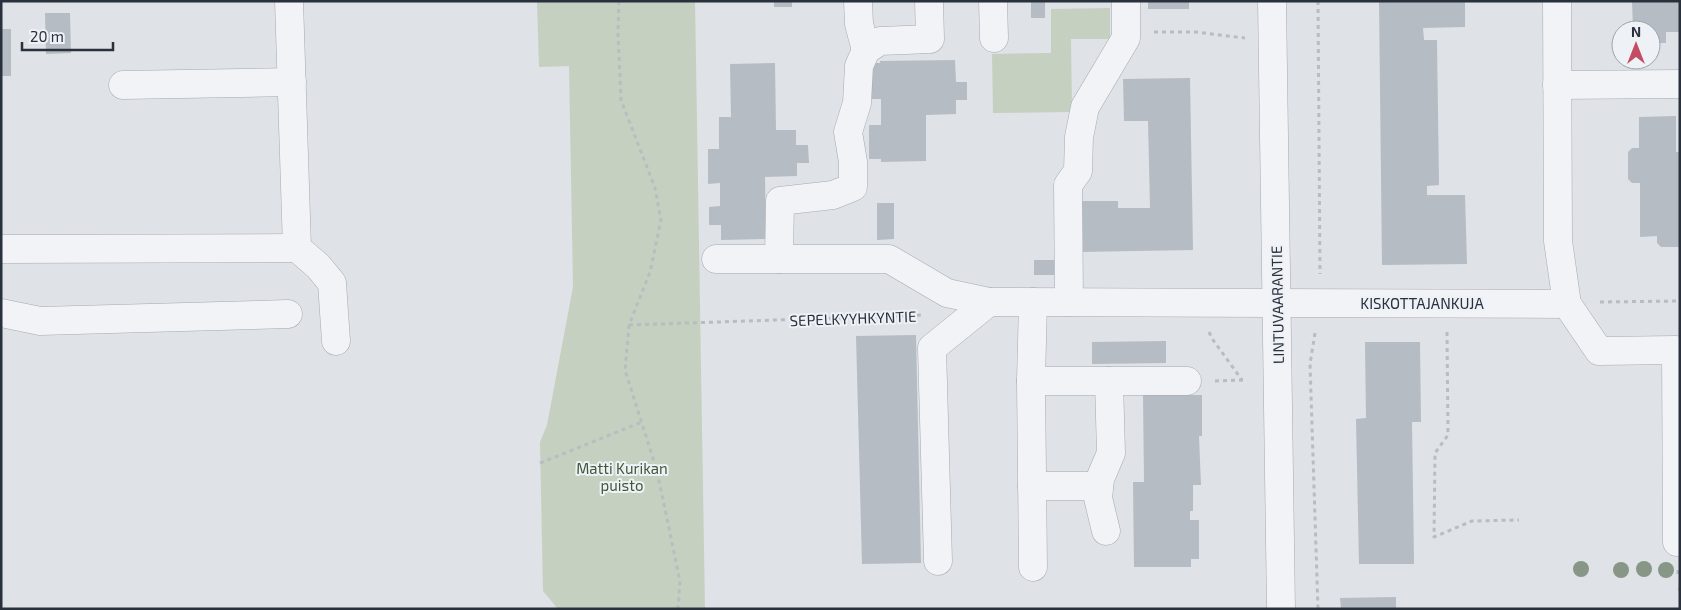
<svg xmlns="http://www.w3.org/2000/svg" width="1681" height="610" font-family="'Exo 2',sans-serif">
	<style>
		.green { fill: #c5d0c0 }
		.building { fill: #b6bcc3 }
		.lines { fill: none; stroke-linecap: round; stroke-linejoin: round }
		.minor-casing { stroke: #a5a9b1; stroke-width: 29 }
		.path { stroke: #b9bdc2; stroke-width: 3; stroke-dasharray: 4 4; stroke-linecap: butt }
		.minor { stroke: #f1f3f6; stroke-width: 28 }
		.tree { fill: #879686 }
		.labels { text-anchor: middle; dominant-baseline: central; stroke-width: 4; stroke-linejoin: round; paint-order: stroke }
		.street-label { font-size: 15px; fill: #29313d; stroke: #eef1f5 }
		.park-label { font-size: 15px; fill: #3f5737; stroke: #eef1f5 }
	</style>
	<rect width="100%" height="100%" fill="#dfe2e7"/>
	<!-- green -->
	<g class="green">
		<path d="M537,1H695L705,609H558L543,591L540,442L547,425L573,287L569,66L539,67Z"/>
		<path d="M1110,8V39H1071L1072,112L993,113L992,54L1051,53V9Z"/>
	</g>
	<!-- building -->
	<g class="building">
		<rect x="774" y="1" width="18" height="6"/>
		<rect x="1031" y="1" width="14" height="17"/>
		<rect x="1148" y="1" width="41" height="8"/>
		<path d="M1379,1H1465V27L1423,28L1424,40H1437L1439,185L1427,186V195H1465L1467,264L1382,265Z"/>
		<path d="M1632,1H1680V32H1666V43H1651V30H1633Z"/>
		<path d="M45,13H70L71,53L46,54Z"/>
		<rect x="1" y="29" width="10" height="47"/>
		<path d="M955,60L956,82H967V100H956V114L926,115V161L881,162V159H869V125H881V99H868V63H880V61Z"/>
		<path d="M775,63L776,130H796V145H808L809,163H797V176L765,177L766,239L721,240V225H709V207L720,206V183L708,184V149H719V117H731L730,64Z"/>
		<path d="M1190,78L1193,250L1080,252V201H1118V208H1150L1148,121H1124L1123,79Z"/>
		<path d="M1676,116V152H1680V247H1661L1657,243V236L1640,237V183H1632L1628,179V152L1632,148H1639V117Z"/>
		<path d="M877,203H894V239L877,240Z"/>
		<rect x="1034" y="260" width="24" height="15"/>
		<path d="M916,335L921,563L862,564L856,336Z"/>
		<path d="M1166,341V363L1092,364V342Z"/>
		<path d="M1365,342H1420L1421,422H1412L1414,564H1359L1356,419L1366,418Z"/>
		<path d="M1143,395H1202V436H1199L1201,485H1193V511H1190V520H1199V559H1191V567H1134L1133,482H1144Z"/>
		<path d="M1396,597V609H1341L1340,598Z"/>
	</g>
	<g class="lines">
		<defs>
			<g id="minor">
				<path d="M289,1L297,248L318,266L332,283L336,341"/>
				<path d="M858,1L859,24L866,50"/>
				<path d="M993,1L994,38"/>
				<path d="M1272,1L1281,609"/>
				<path d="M1557,1L1558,241L1567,304L1599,351L1676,350L1677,542"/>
				<path d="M123,85L292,82"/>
				<path d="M1557,85L1680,84"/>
				<path d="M1,249L297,248"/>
				<path d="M716,259H889L947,293L989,302L1567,304"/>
				<path d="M779,259L780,201L833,195L853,187V162L848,132L857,103L859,66L866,50L880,41L930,39L929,1"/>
				<path d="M1069,302L1068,185L1078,171L1079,137L1085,107L1126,38V1"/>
				<path d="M1,313L40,321L288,314"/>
				<path d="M1031,381H1187"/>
				<path d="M1032,486H1099"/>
				<path d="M1106,531L1098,498L1100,479L1111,453L1109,381"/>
				<path d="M938,561L932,348L989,302"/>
				<path d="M1033,567L1031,381L1033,302"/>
			</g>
		</defs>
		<!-- minor casing -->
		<use href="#minor" class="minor-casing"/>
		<!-- path -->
		<g class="path">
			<path d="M619,1L618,33L621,100L655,188L661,220L650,272L629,325L625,370L657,471L680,581L678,609"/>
			<path d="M1318,1L1320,274"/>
			<path d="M1154,32H1195L1245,38"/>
			<path d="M1600,302L1680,301"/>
			<path d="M629,325L924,315"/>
			<path d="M1209,332L1213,340L1242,380"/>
			<path d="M1447,332L1448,435L1435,453L1434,537L1472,521L1519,520"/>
			<path d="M1315,333L1310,364L1318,609"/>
			<path d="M1215,381L1244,380"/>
			<path d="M540,463L642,422"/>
			<path d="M1678,570V578"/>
			<path d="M1678,589H1680"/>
		</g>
		<!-- minor -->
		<use href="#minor" class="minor"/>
	</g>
	<!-- trees -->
	<g class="tree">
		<circle cx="1581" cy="569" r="8"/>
		<circle cx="1644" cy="569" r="8"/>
		<circle cx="1621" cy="570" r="8"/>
		<circle cx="1666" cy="570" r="8"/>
	</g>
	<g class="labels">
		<!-- street labels -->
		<g class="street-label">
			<text x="1422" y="303">KISKOTTAJANKUJA</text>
			<text transform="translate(1277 305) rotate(-91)">LINTUVAARANTIE</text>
			<text transform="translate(853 318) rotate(-2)">SEPELKYYHKYNTIE</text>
		</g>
		<!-- park labels -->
		<g class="park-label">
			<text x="622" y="468">Matti Kurikan<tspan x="622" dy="17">puisto</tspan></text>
		</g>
	</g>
	<!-- border -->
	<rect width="1681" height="610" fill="none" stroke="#29313d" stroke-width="5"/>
	<!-- north arrow -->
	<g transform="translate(1636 45)"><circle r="24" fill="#eef1f5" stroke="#9fa4ab"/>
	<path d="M0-4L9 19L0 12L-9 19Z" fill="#c34c64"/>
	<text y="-8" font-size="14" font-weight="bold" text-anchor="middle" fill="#29313d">N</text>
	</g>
	<!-- scale -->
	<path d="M22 42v8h91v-8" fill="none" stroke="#29313d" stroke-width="2.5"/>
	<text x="30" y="42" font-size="15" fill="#29313d" stroke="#eef1f5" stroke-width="4" paint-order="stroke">20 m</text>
</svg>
